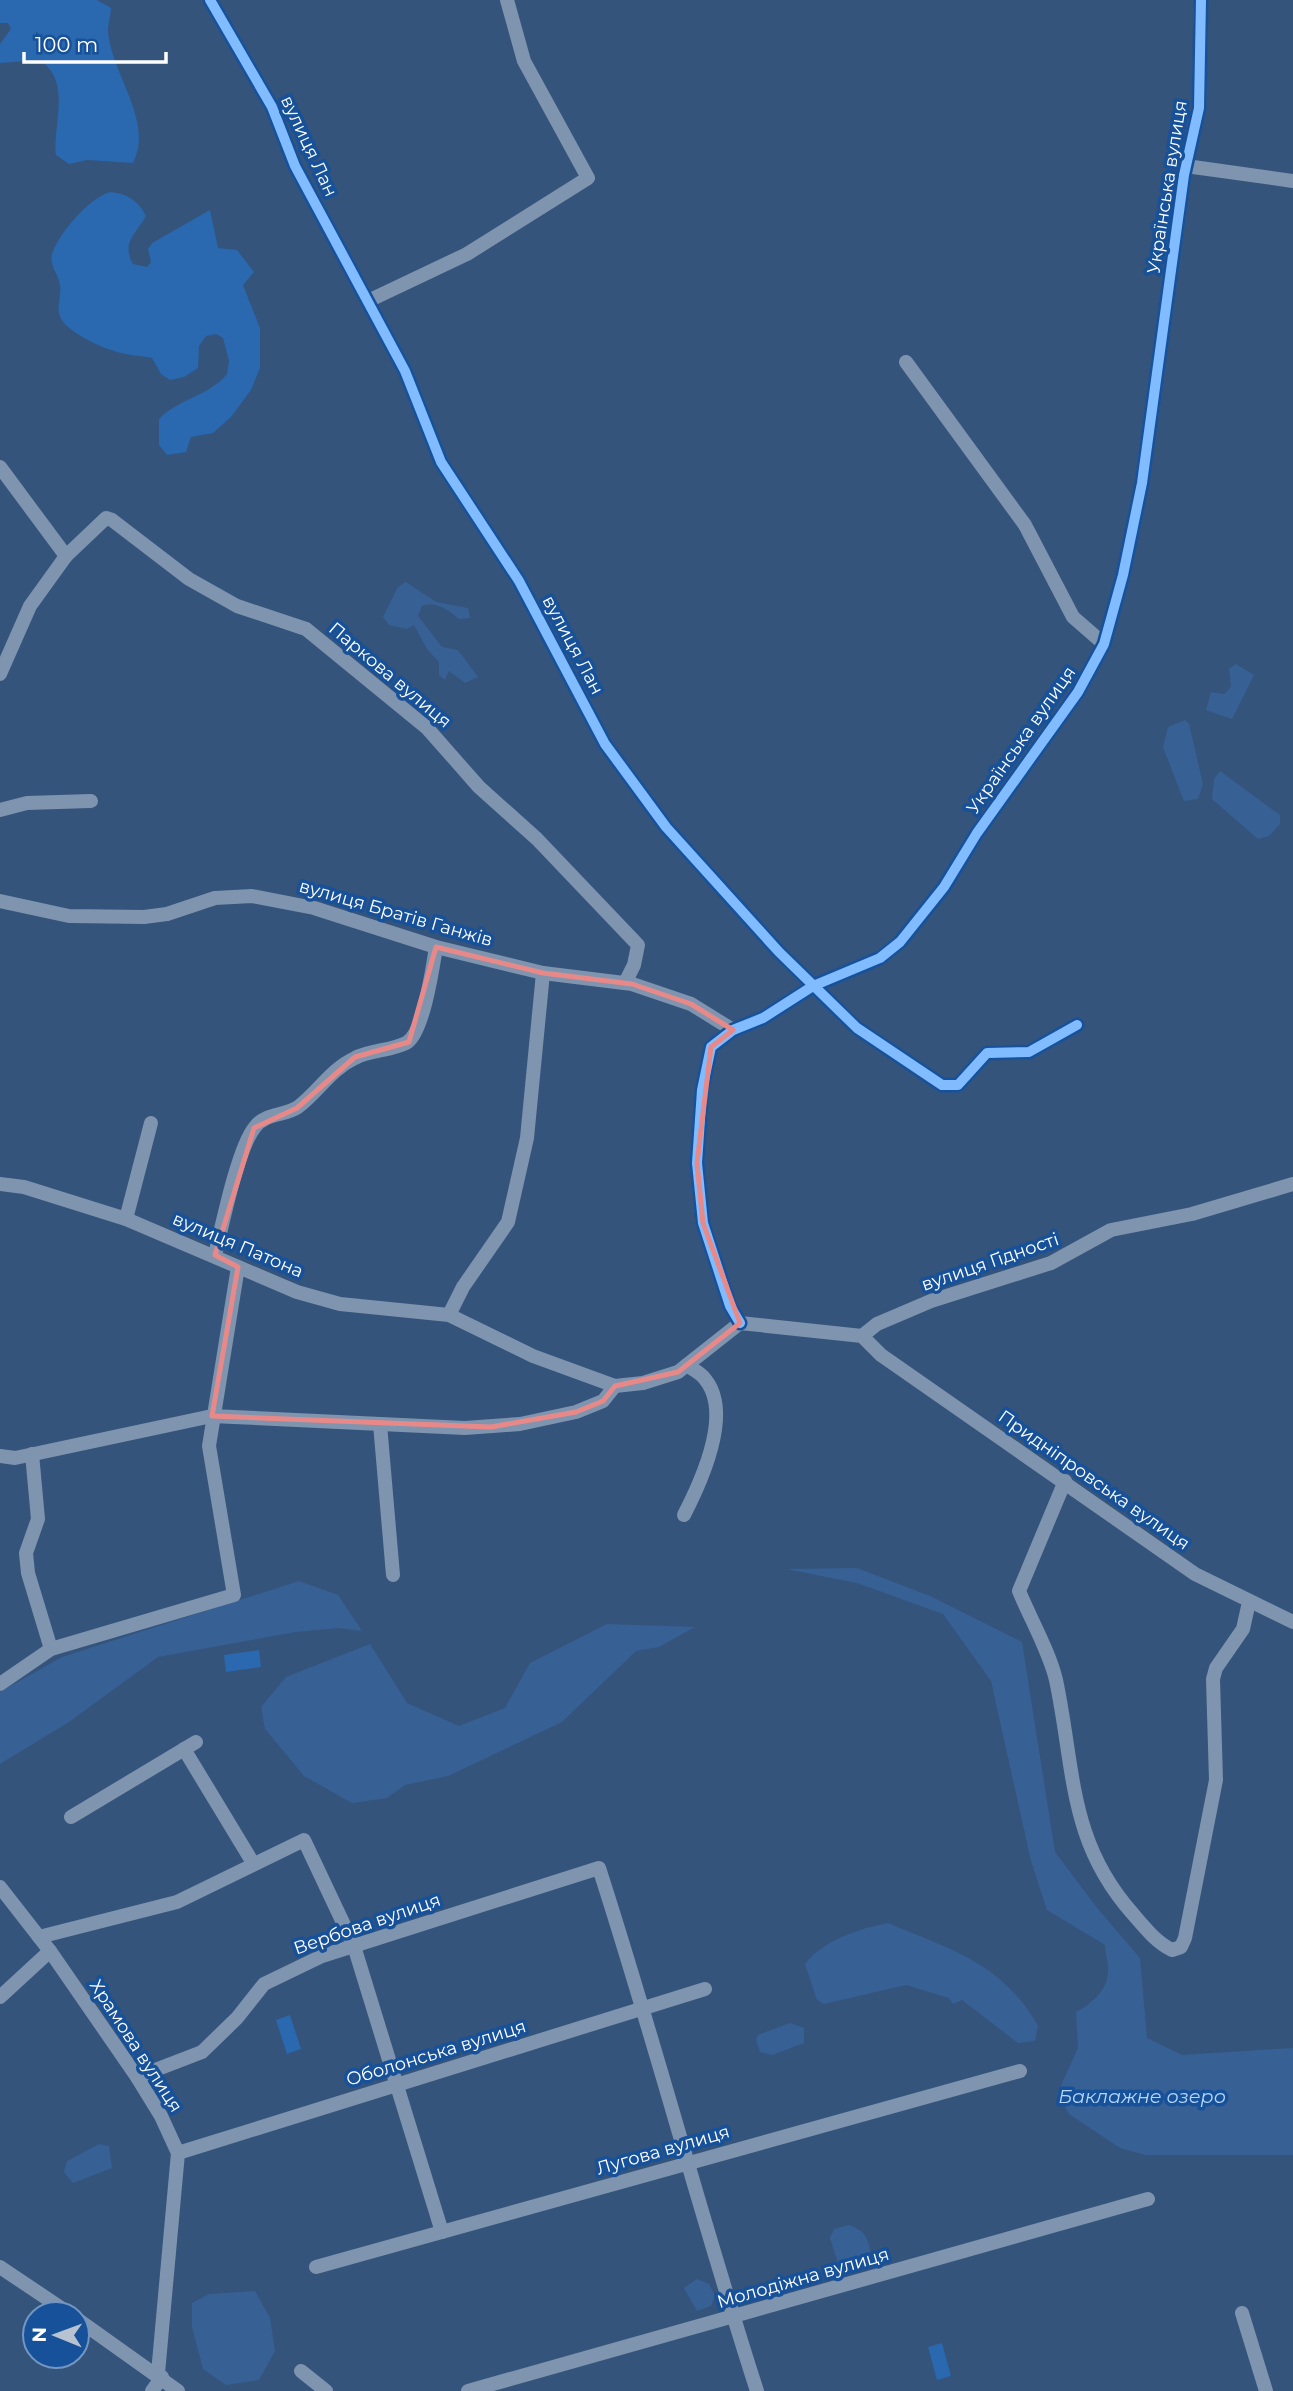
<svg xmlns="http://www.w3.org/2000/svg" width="1293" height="2391" font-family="Montserrat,sans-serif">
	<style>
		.green { fill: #2a68af }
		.water { fill: #376094 }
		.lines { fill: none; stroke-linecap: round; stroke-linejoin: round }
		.minor { stroke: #7f94ae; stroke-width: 14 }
		.cycleway-casing { stroke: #16519a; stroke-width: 15 }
		.cycleway { stroke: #80bcff; stroke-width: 10 }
		.marked { fill: none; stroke: #e88989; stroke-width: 5; stroke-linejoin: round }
		.labels { text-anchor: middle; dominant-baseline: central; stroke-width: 7; stroke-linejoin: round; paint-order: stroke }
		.street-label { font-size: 18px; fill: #fff; stroke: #16519a }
		.water-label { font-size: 19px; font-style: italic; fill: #b7d6f9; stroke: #16519a }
	</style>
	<rect width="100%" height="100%" fill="#34547c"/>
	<!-- green -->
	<g class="green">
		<path d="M0,0H97L111,8C111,15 108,23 108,30C110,72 155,122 133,163L87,160L69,164L56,155C53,122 72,83 40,60L0,63V44L11,29L8,23H0Z"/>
		<path d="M110,192C126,193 139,201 146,216C136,234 121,242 133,264L147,267L151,262L148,249L152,243L210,210L218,248L237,250L254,272L243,285L260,328V368L251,390L231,417L213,433L191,437L186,452L167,455L159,445V419C178,399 209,396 227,374L229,361L223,338L216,334L206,336L199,346L198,368L184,377L170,380L161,374L152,358C143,356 134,356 126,354C108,351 80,338 67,326C52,312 62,302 60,285C59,275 49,266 52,254C59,233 89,198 110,192Z"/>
		<path d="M259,1650L261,1667L226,1672L224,1655Z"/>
		<path d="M290,2015L301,2049L287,2054L276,2020Z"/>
		<path d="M942,2343L951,2376L937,2380L928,2347Z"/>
	</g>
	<!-- water -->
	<g class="water">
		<path d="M406,582L436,602L468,608L470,618L459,619C449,610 436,601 422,606L418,616L442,647L458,650L478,677L465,683L449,671L445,680L439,675V662L427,649L414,625L407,629L389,625L383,617L398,587Z"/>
		<path d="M1236,664L1254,675L1232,719L1206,710L1211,692L1224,694L1231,687L1229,669Z"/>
		<path d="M1185,720L1189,724L1203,784L1198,799L1184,801L1163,747L1168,727Z"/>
		<path d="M1220,771L1280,815V824L1269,836L1258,839L1212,799L1214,779Z"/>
		<path d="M857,1568L930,1596L1022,1642L1055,1852L1098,1909L1140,1958L1147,2038L1182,2055L1293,2048V2155H1145L1120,2148L1069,2114L1057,2094L1078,2048L1076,2012C1092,2004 1110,1988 1108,1968C1108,1960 1105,1954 1105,1945L1047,1910L1031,1861L991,1681L943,1614L857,1583L786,1569Z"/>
		<path d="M299,1581L338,1595L362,1631L339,1628L296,1632L158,1657L69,1722L0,1764V1692L62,1657Z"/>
		<path d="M607,1624L695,1627L659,1647L636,1651L562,1722L448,1776L405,1785L387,1798L352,1803L304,1776L265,1729L261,1707L286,1677L370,1644L407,1703L459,1726L505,1708L530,1663Z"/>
		<path d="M888,1923C952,1950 1002,1963 1038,2026L1035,2041L1018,2043L962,2000L953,2004L949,1998L906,1985L824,2004L817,2000L805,1964C824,1940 858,1929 888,1923Z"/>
		<path d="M790,2023L804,2028V2043L772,2055L760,2052L756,2040L758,2035Z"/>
		<path d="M99,2144L109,2146L112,2168L73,2183L64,2172L67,2161Z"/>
		<path d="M849,2225C868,2232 869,2241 871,2259L859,2267L839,2266L830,2238L834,2229Z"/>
		<path d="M697,2279L709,2284L715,2296L711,2306L697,2311L684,2288Z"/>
		<path d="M255,2291L270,2318L275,2351L259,2380L226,2385L203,2369L192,2327V2303L209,2294Z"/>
	</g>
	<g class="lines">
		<!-- minor -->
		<g class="minor">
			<path d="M210,0L272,107L295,166L405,371L441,462L519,581L605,744L666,827L779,952L857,1028L942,1085H958L987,1053L1029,1052L1077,1025"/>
			<path d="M1186,166L1293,181"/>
			<path d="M368,301L467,254L588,178L524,61L507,0"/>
			<path d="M906,362L1025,525L1073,617L1104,644"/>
			<path d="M0,467L66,556L106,518L112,520L189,579L237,606L306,629L427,728L479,787L537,839L638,945L634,965L625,983"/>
			<path d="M0,674L30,606L66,556"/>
			<path d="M0,810L27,803L91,801"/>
			<path d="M0,901L69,916L144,917L167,914L215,898L252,896L314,908L436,947L543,973L632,984L691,1004L733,1030"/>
			<path d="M0,1184L24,1187L126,1219L297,1292L340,1304L449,1315L533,1356L615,1386L643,1383L678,1372L740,1323L862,1336L881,1355L1195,1574L1293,1622"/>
			<path d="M126,1219L151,1123"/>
			<path d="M215,1255C222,1226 238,1147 255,1127C265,1113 285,1116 298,1107C318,1092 331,1069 355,1058C370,1050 390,1051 406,1043C423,1035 433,966 436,947"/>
			<path d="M449,1315L463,1287L508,1222L527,1138L543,973"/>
			<path d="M740,1323L730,1306L703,1223L697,1163L702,1090L711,1047L733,1030L763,1018L813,986L880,958L900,942L944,887L977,833L1078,692L1104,644L1123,575L1142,483L1184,175L1199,108L1201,0"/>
			<path d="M862,1336L877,1324L931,1301L1051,1263L1111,1230L1192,1214L1293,1184"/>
			<path d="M380,1424L393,1575"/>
			<path d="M32,1454L38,1519L26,1553L28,1573L51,1649"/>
			<path d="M0,1456L15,1458L212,1416L465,1428L520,1424L576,1412L603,1401L615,1386"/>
			<path d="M1065,1481L1019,1591C1031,1620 1049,1651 1056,1680C1075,1770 1068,1841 1133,1914C1145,1928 1156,1942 1172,1950L1181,1947L1185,1938L1216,1780L1213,1679L1216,1668L1243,1629L1249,1602"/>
			<path d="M684,1515C701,1482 733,1413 705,1379C701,1373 692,1369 687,1365"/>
			<path d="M0,1684L51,1649L234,1595L209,1446L238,1267"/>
			<path d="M184,1749L253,1863"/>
			<path d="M71,1817L196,1742"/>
			<path d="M0,1887L50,1951L137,2077L161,2116L178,2153L158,2373"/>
			<path d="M39,1937L177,1902L304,1840L354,1946L442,2232"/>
			<path d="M0,1997L50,1951"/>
			<path d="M137,2077L202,2052L237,2018L264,1984L322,1956L599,1868C655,2041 701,2218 757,2391"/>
			<path d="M178,2153L705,1989"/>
			<path d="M0,2267L70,2314"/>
			<path d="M316,2267L1020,2071"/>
			<path d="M1242,2313L1266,2391"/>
			<path d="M77,2319L178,2391"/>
			<path d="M301,2371L326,2391"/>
			<path d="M152,2391L162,2377"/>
			<path d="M468,2391L1148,2199"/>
		</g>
		<defs>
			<g id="cycleway">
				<path d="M210,0L272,107L295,166L405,371L441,462L519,581L605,744L666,827L779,952L857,1028L942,1085H958L987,1053L1029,1052L1077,1025"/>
				<path d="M740,1323L730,1306L703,1223L697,1163L702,1090L711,1047L733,1030L763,1018L813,986L880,958L900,942L944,887L977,833L1078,692L1104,644L1123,575L1142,483L1184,175L1199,108L1201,0"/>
			</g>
		</defs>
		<!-- cycleway casing -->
		<use href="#cycleway" class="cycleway-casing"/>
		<!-- cycleway -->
		<use href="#cycleway" class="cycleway"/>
	</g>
	<!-- marked area -->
	<path class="marked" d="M436,947L543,973L632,984L691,1004L733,1030L711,1047L697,1163L703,1223L740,1323L678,1372L615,1386L603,1401L576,1412L491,1427L212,1416L238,1267L215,1255L254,1128L297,1108L355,1057L409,1042Z"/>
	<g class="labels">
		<!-- street labels -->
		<g class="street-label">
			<text transform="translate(309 146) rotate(65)">вулиця Лан</text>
			<text transform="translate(1167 187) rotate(-81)">Українська вулиця</text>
			<text transform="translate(573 645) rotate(62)">вулиця Лан</text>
			<text transform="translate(390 675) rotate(40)">Паркова вулиця</text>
			<text transform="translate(1021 740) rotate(-55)">Українська вулиця</text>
			<text transform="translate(396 913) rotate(16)">вулиця Братів Ганжів</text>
			<text transform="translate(238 1245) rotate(23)">вулиця Патона</text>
			<text transform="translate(990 1262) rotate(-19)">вулиця Гідності</text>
			<text transform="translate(1094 1480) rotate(35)">Придніпровська вулиця</text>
			<text transform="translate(367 1924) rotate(-19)">Вербова вулиця</text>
			<text transform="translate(136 2046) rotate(57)">Храмова вулиця</text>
			<text transform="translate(436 2053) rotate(-17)">Оболонська вулиця</text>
			<text transform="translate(663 2150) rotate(-16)">Лугова вулиця</text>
			<text transform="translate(803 2278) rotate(-16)">Молодіжна вулиця</text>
		</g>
		<!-- water labels -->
		<g class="water-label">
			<text x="1142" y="2096">Баклажне озеро</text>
		</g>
	</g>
	<!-- north arrow -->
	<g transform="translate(56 2335) rotate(271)"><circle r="33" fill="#16519a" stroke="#7397c2" stroke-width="2"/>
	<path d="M0-5L12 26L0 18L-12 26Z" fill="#b8c3d1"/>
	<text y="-10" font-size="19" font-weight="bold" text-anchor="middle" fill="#ffffff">N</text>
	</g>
	<!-- scale -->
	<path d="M24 52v10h142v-10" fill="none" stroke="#ffffff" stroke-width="3.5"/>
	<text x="35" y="52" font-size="21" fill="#ffffff" stroke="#16519a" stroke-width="5" paint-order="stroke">100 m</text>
</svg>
